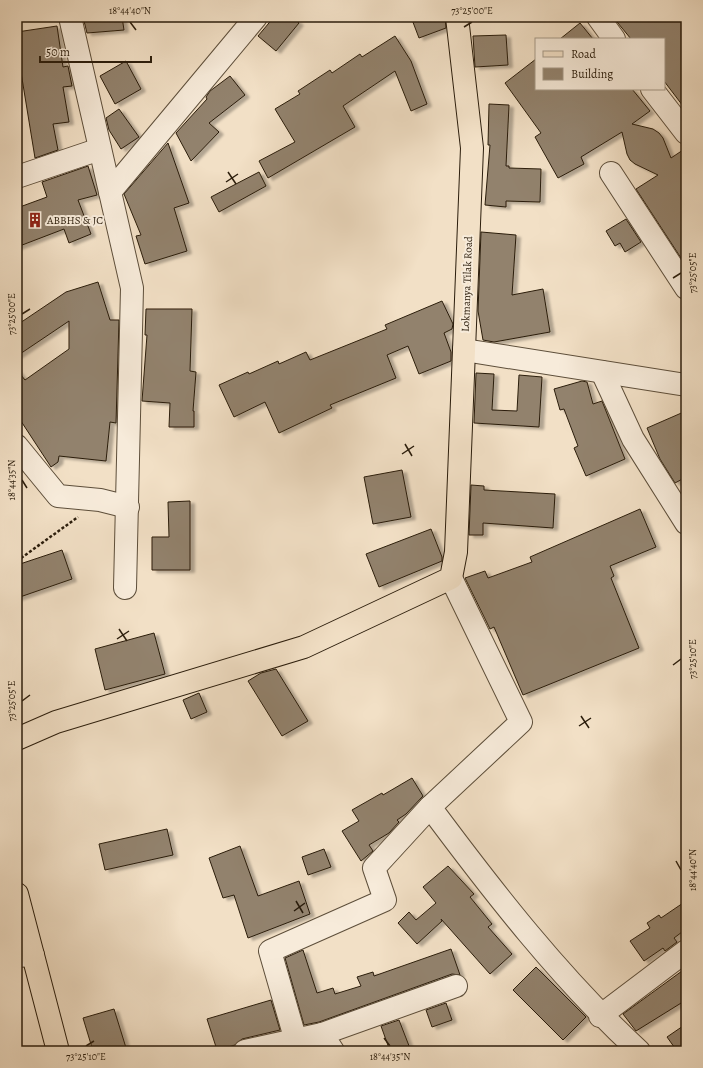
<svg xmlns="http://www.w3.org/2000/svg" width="703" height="1068" font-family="Alegreya,serif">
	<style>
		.building { fill: #92826d; stroke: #2b1d0c; filter: url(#shadow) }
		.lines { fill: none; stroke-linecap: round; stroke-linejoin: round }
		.minor-casing { stroke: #5d4e3a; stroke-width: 24 }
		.major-casing { stroke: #2b1d0c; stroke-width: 24 }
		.path { stroke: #2b1d0c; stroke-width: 2.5; stroke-dasharray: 3 2; stroke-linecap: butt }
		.minor { stroke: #f7ebda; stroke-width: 22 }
		.major { stroke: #f2e0c6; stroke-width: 22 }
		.ticks { fill: none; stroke: #2b1d0c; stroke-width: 1.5 }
		.labels { text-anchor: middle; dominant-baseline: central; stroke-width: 4; stroke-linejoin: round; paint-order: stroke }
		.poi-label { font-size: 11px; fill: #2b1d0c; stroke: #f7ebda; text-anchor: start }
		.street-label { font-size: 11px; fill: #2b1d0c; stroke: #f7ebda }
		.neatline { fill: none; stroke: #2b1d0c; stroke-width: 1.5 }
		.ticks-label { font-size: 10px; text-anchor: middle; fill: #2b1d0c }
	</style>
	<defs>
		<filter id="shadow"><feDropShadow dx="4.5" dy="2.5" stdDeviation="1" flood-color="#0004"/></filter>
	</defs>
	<rect width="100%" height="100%" fill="#f2e0c6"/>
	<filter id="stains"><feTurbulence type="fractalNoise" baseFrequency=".005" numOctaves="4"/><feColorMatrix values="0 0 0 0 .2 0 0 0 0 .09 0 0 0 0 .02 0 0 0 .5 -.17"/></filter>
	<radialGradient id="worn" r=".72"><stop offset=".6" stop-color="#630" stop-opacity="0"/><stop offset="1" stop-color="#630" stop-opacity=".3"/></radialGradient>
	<!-- building -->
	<g class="building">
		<path d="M83,17H122L124,30L87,33Z"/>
		<path d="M274,17H292L299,23L276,51L258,36Z"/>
		<path d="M411,17H445L446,28L419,38Z"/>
		<path d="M613,17H686V110L664,81V39H631Z"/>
		<path d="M580,23L593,39H560Z"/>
		<path d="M57,26L63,67L68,66L72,86L63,87L69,122L53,124L58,150L35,158L19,60H17V32Z"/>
		<path d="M506,35L508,65L475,67L473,36Z"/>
		<path d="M395,36L411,61L427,104L411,111L395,71L343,106L355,127L268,178L259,161L295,142L275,109L300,94L298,91L330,70L332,73L360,54L362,57Z"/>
		<path d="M536,59V89H632L650,111L632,124L653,129L659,133L663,138L671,158L686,148V255L681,258L636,189L658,175L635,164L630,160L627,154L622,132L581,157L584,164L558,178L535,137L541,133L505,83Z"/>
		<path d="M126,61L141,89L115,104L100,76Z"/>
		<path d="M230,76L245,95L209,123L219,132L191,161L176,133L207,99L206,97L210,91Z"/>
		<path d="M489,104L509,105L506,166H509V168L541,169L540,202L506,201V207L485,205L490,145H488Z"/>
		<path d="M119,109L139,137L121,149L109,130L106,118Z"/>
		<path d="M168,143L189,203L174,208L187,251L145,264L136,236L141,235L124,194Z"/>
		<path d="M88,166L97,195L78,200L91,234L69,243L64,229L17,247V208L47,197L42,182Z"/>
		<path d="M259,172L266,186L219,212L211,197Z"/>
		<path d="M626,219L641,242L625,252L620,243L615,246L606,231Z"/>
		<path d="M481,232L516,235L512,295L543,289L550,332L494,342L483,340L478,311Z"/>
		<path d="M98,282L110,320H119L116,423L110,422L106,461L59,456L58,462L51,467L17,415V370L25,380L69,349V321L17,356V325L66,292Z"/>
		<path d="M442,301L453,324L452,329L444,333L451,352V361L419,374L408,346L387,355L396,378L330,405L332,408L279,433L265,402L234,417L219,385L248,372L249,374L278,361L279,364L306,352L310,360L387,329L385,325Z"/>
		<path d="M146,309H192L190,371L196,372L193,411H194V427H169L170,403L142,401L147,335H145Z"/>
		<path d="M476,373L494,374L492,410L517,411L519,375L542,377L539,427L474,423Z"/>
		<path d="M582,381L587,382L593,404L602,401L625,459L586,476L574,448L578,446L564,409L560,410L554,389Z"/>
		<path d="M686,411V477L675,483L660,459L647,428Z"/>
		<path d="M402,470L411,517L373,524L364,477Z"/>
		<path d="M471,485L484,486V490L555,494L553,528L483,523V535H469Z"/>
		<path d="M190,501V570H152V537H169L168,502Z"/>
		<path d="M640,509L656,547L610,566L614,576L611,578L639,648L523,695L494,627L490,629L465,578L485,571L488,578L532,562L530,557Z"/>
		<path d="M431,529L442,557V561L379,587L366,554Z"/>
		<path d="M62,550L72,579L17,598V565Z"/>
		<path d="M154,633L165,674L105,690L95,649Z"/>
		<path d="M276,669L308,721L282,736L248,681L261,673Z"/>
		<path d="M199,693L207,712L191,719L183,700Z"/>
		<path d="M412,778L423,796L406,814L397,820L399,822L389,833L369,845L373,851L361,861L342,831L359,821L352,810L382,793L383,795Z"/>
		<path d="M167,829L173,855L105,870L99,844Z"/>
		<path d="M240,846L258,896L299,881L310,914L248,938L234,895L223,898L209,858Z"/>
		<path d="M324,849L331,867L308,875L302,857Z"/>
		<path d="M448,866L474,894L470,897L492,924L488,927L512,954L490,974L441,919L442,921L417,944L398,923L409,912L416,920L436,903L423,887Z"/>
		<path d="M686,901V929L674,938L677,942L665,951L663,948L644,961L630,941L650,928L647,923L659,915L661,918Z"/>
		<path d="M451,949L460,975L452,974L319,1022L304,1025L285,958L303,950L317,993L333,988L335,994L361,986L357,977L373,972L374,976Z"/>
		<path d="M536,967L586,1017L563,1040L513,990Z"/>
		<path d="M682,971L686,978V1000L636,1031L623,1014Z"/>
		<path d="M271,1000L280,1030L242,1039L235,1045L217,1050L207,1019Z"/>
		<path d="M446,1003L452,1020L432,1027L426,1010Z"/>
		<path d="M114,1009L127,1051H93L83,1018Z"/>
		<path d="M399,1020L411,1051H390L381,1026Z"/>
		<path d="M686,1024V1051H677L667,1037Z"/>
	</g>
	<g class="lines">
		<defs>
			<g id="minor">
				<path d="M70,17L132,288L125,588"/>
				<path d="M598,17L614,39"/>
				<path d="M652,89L686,133"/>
				<path d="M611,173L686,288"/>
				<path d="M17,177L100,149"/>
				<path d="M110,192L256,17"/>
				<path d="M464,350L686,385"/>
				<path d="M602,372L633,439L686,523"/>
				<path d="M17,446L58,496L100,500L128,507"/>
				<path d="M430,807C494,893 560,978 639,1051"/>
				<path d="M17,956L33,955"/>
				<path d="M600,1016L686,951"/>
				<path d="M322,1034L333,1051"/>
				<path d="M296,1041L270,951L385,900L374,868L430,807L521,722L451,578"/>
				<path d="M245,1051L322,1034L456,986"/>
			</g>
			<g id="major">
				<path d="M17,739L56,722L304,647L451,578L456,552L472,148L457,17"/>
				<path d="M17,894L58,1051"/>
			</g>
		</defs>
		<!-- minor casing -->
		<use href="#minor" class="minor-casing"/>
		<!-- major casing -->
		<use href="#major" class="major-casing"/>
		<!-- path -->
		<path class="path" d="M17,561L78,517"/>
		<!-- minor -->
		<use href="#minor" class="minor"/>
		<!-- major -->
		<use href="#major" class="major"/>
	</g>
	<!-- ticks -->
	<path class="ticks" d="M130,22L136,30M464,27L472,22M228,172L236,184M226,182L238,174M673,278L681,273M22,314L30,309M405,444L412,456M402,454L414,446M22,480L27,488M119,629L127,641M117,639L129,631M673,665L681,659M22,701L30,695M581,716L589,728M579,726L591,718M676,861L681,870M296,901L303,913M294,911L305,903M384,1038L390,1046M86,1046L94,1041"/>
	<!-- icons -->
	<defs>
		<symbol id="building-bare" viewBox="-9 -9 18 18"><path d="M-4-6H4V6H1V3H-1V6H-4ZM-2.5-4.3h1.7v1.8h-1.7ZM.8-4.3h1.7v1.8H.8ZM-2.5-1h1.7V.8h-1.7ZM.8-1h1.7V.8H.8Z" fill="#8f2418" stroke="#f7ebda" stroke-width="2.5" paint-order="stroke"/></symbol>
	</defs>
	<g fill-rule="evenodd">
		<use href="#building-bare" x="24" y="209" width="22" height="22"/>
	</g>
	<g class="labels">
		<!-- poi labels -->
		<g class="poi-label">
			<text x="47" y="220">ABBHS &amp; JC</text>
		</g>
		<!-- street labels -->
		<g class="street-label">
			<text transform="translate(467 284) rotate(-88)">Lokmanya Tilak Road</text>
		</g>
	</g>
	<!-- margin -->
	<rect width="703" height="1068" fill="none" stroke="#f2e0c6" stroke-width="44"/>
	<!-- legend -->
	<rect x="535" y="38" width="130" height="52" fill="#f7ebda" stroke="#a59988"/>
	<rect x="543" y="51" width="20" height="6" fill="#f2e0c6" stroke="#a59988"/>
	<text x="571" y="58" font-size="12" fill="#2b1d0c">Road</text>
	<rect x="543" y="68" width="20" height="12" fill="#92826d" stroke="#a59988"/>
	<text x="571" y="78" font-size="12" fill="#2b1d0c">Building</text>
	<!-- scale -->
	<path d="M40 56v6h111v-6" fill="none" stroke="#2b1d0c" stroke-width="2"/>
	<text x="46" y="56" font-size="12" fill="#2b1d0c" stroke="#f7ebda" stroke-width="3" paint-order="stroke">50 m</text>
	<rect x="22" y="22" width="659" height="1024" class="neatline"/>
	<g class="ticks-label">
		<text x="130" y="14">18°44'40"N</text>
		<text x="472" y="14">73°25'00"E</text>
		<text transform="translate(692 273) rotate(-90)" y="4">73°25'05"E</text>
		<text transform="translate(11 314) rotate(-90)" y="4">73°25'00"E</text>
		<text transform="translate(11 480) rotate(-90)" y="4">18°44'35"N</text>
		<text transform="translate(692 659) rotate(-90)" y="4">73°25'10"E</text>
		<text transform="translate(11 701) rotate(-90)" y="4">73°25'05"E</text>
		<text transform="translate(692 870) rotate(-90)" y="4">18°44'40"N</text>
		<text x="86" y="1060">73°25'10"E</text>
		<text x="390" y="1060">18°44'35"N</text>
	</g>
	<rect width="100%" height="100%" filter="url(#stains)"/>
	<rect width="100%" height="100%" fill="url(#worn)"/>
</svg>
